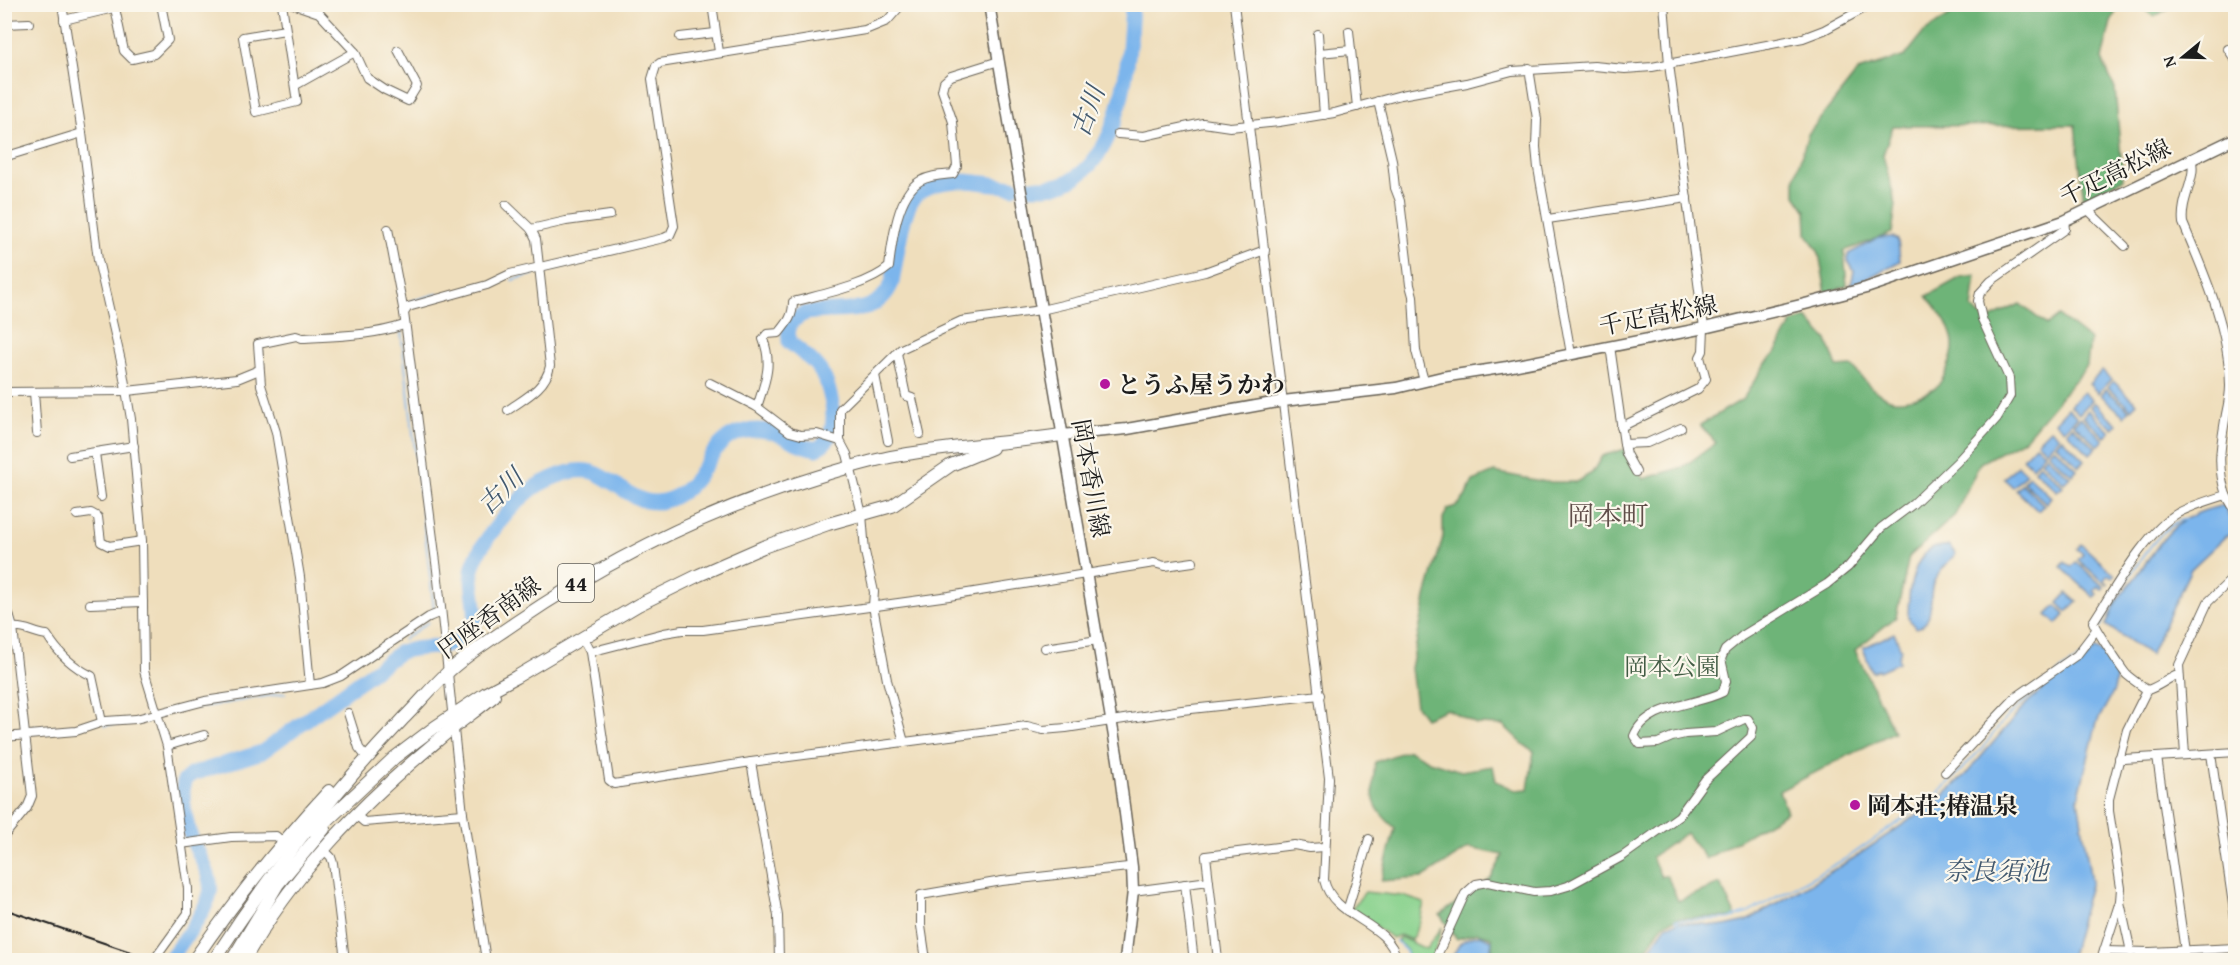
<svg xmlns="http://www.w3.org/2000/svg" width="2240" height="965" font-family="'Gentium Book Plus','Noto Serif JP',serif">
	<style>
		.green { fill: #89d28d; stroke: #527754; stroke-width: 1.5 }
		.forest { fill: #6eb478; stroke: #45684a; stroke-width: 1.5 }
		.water { fill: #7cb5ec; stroke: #4c6884; stroke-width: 1.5 }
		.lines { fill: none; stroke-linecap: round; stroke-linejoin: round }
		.stream { stroke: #7cb5ec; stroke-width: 2 }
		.river { stroke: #7cb5ec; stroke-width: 15 }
		.minor-casing { stroke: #666054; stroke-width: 10 }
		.secondary-casing { stroke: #666054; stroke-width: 13 }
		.primary-casing { stroke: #666054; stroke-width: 14 }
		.minor { stroke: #fff; stroke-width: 8 }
		.secondary { stroke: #fff; stroke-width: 10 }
		.primary { stroke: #fff; stroke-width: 12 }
		.rail { stroke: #1c1c1c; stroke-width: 2 }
		.poi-dot { fill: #b5179e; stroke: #fbf7ec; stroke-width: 2 }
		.labels { text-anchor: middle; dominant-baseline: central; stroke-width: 4.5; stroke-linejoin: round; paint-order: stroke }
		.shield { fill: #fbf7ec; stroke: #5f5e5a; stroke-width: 1.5 }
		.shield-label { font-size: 22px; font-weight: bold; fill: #1c1c1c }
		.street-label { font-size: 24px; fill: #1c1c1c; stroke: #fbf7ec }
		.poi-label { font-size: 24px; font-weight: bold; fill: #1c1c1c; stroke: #fbf7ec; text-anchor: start }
		.park-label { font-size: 24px; fill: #425c44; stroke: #fbf7ec }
		.water-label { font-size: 26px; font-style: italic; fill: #42596f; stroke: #fbf7ec }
		.quarter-label { font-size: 27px; fill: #614f4a; stroke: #fbf7ec }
	</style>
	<rect width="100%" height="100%" fill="#fbf7ec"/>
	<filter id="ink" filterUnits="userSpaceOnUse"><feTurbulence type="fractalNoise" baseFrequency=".0167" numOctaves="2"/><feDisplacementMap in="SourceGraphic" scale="12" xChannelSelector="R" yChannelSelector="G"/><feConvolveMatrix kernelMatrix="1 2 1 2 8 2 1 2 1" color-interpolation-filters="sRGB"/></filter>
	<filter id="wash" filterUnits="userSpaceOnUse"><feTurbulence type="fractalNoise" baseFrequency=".008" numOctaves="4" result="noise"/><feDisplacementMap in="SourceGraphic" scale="24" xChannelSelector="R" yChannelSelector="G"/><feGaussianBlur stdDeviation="1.35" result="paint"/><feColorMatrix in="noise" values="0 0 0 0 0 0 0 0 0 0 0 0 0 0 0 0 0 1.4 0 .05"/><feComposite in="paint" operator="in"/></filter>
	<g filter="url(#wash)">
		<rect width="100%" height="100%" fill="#efdebc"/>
		<!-- green -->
		<g class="green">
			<path d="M1365,892L1403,896L1424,903L1419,925L1411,940L1400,935L1392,938L1351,909Z"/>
			<path d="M1442,927L1432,960H1407V951L1397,940L1400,937L1426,949Z"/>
		</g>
		<!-- forest -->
		<g class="forest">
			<path d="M2001,4L2119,5L2111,22L2102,59L2115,89L2123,179L2108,186L2084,202L2075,125L1893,126L1883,155L1896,205L1892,233L1844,251L1847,286L1826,293L1819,253L1807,234L1806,211L1795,195V177L1808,134L1858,71L1905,56L1924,32L1960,9Z"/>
			<path d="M2139,5H2174L2154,17Z"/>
			<path d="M1976,275L1972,309L1987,320L2020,304L2047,325L2059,316L2090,340L2087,366L2025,439L1980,463L1955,515L1909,557L1896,617L1855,650L1894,732L1779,791L1787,812L1706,859L1686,833L1652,857L1661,877L1667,875L1678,901L1720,884L1736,917L1678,918L1663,924L1639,960H1499L1492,953V937L1477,933L1457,939L1440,915L1491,878L1503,855L1469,848L1422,878L1381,881L1395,828C1368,805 1372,795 1375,762L1409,750L1429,761L1461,771L1493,766L1496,781L1515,790L1528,789L1534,751L1524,745L1503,725L1476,724L1447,709L1425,718L1416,706L1411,668L1427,593L1443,537V518L1448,509L1458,505L1465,497L1473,481L1494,472L1546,482H1576L1592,473L1602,456L1626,449L1643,479L1683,467L1716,443L1700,425L1743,399L1765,364L1774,355L1792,323L1807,318L1827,340L1837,367L1852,366C1864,380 1872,392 1890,399C1902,403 1923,396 1934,389C1943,383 1954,356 1953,344C1952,326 1937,310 1927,296L1961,277Z"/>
		</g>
		<!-- water -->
		<g class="water">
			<path d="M1893,237L1898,240L1900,261L1874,275L1851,285L1854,271L1848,261V254L1879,238Z"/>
			<path d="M2102,371L2111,379L2098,393L2089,384Z"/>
			<path d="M2113,381L2137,403L2131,409L2108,387Z"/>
			<path d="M2106,389L2129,410L2124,416L2101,395Z"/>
			<path d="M2083,392L2092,400L2079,414L2070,405Z"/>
			<path d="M2094,402L2117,424L2113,429L2090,407Z"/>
			<path d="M2068,408L2077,417L2064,430L2055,422Z"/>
			<path d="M2088,410L2110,432L2105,437L2083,416Z"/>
			<path d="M2080,417L2104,440L2098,446L2074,424Z"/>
			<path d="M2072,426L2096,448L2090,454L2067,432Z"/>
			<path d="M2050,429L2059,437L2046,451L2037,442Z"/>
			<path d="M2062,438L2085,460L2079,466L2056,444Z"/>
			<path d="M2035,445L2044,453L2032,467L2023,458Z"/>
			<path d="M2054,447L2077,469L2072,475L2048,453Z"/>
			<path d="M2046,455L2070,477L2064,483L2041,461Z"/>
			<path d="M2039,464L2063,486L2057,491L2034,470Z"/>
			<path d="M2017,465L2026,474L2013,487L2004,479Z"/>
			<path d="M2029,476L2051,497L2046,503L2023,482Z"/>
			<path d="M2022,484L2044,505L2038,511L2016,490Z"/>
			<path d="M2225,505L2228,515L2235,523V534L2226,536L2191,569L2150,655L2106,625C2109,619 2111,611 2115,604C2122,592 2133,582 2140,571C2167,533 2176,515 2225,505Z"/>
			<path d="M2081,544L2115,575L2113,578L2108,575L2104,580L2108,584L2107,585L2078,560L2083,554L2077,549Z"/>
			<path d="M1949,546L1956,554C1951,558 1936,576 1933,583C1928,597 1936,624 1916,628L1908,618C1908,593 1912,542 1949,546Z"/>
			<path d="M2065,562L2071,567L2076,562L2104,587L2102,590L2098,586L2094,591L2098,595L2095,598L2061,567Z"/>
			<path d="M2067,593L2077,602L2067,612L2058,603Z"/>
			<path d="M2056,606L2065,615L2057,624L2047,615Z"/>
			<path d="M1894,633L1901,649L1898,658L1899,662L1879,671L1878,669L1872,672L1863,648Z"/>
			<path d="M2095,649L2108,655L2117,673L2114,691L2097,722L2078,799L2091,881L2070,960H1642L1666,926L1678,922L1724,926L1747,921L1852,859L1940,799L1968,772L2027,703L2051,682L2086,659Z"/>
			<path d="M1480,935L1492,940L1490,955L1494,960H1451C1459,943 1460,939 1480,935Z"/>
		</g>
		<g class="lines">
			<!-- stream -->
			<g class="stream">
				<path d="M543,272L577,262"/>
				<path d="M512,280L534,274"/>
				<path d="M412,301L438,294"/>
				<path d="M401,332L434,609"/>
				<path d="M2100,627C2111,605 2161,516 2186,520"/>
				<path d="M403,640L428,622"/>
				<path d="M2057,674L2087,653L2096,638"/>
				<path d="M196,708L285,693"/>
				<path d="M105,725L145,721"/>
				<path d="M30,730L76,727"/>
				<path d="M4,732L21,731"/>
				<path d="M1678,922L1675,920L1728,919L1748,913L1850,856L1936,796L1984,746L2004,720L2045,682"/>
				<path d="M1396,941L1406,951V960"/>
				<path d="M2158,960L2163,956L2236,953"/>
			</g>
			<!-- river -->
			<g class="river">
				<path d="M1029,187C1041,187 1053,188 1065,183C1124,157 1129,60 1132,4"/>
				<path d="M169,960C181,943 206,912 210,893C214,875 194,849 189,831C185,816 181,797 184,781L192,774L262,752L400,652C420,645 448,651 466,637C484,624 470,591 472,572C474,548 519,495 540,484C555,476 575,467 592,472C619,481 639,512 670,499C712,482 704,430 758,430C781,430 795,447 817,449C821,446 825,443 828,439C839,419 830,380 815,364C807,356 798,349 789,342L788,326C793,321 800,314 807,313C838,307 876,320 892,283C896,262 902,211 914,197C924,186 943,182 957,181C975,180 995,185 1013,187"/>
			</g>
		</g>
	</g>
	<g filter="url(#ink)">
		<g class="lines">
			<defs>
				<g id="minor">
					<path d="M62,4L82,133L98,260L121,361L131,419L142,541L144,671L167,746L188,888V913L154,960"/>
					<path d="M282,4L297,102L256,112L243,37L285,30"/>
					<path d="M293,4L319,13L355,52L367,78L385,90L408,101L417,86L398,50"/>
					<path d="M712,4L719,52"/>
					<path d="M1234,4L1329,778L1324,880C1333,919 1389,921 1397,960"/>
					<path d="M115,8L124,51L132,59L154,54L168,40L161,4"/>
					<path d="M64,20L130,4"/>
					<path d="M4,24L29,23"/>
					<path d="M1349,31L1357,107"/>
					<path d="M1318,34L1324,115"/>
					<path d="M680,37L715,33"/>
					<path d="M2228,49L2236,61"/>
					<path d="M1319,53L1351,50"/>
					<path d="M1529,68L1537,119L1536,147L1538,168L1571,354"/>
					<path d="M296,85L355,52"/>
					<path d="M1378,101L1392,160L1395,188L1400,201L1410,285L1413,296L1416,351L1424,381"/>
					<path d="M1118,134L1144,136L1203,123L1230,127L1279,122L1334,113L1401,95L1467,83L1512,71L1594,66L1625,69L1652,67L1803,38L1824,30L1872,4"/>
					<path d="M4,157L82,133"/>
					<path d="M506,205L531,229L536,239L550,366C546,388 525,398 508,410"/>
					<path d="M2088,210L2125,246"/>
					<path d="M1548,219L1687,198"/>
					<path d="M388,229L404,313"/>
					<path d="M531,229L566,221L610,215"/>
					<path d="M1610,346L1624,444L1626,454L1636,472"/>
					<path d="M897,353L906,396L912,398L920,434"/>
					<path d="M875,375L888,441"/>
					<path d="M710,383L757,407L790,432L801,435L817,434L840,441L847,454L862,514L865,552L874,592L873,606L887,680L904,742"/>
					<path d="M4,392L127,391L237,379L259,370"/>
					<path d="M34,392L37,433"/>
					<path d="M757,407C765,382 773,365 763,339L767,334L779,333C788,322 793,316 793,302C822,294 867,286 889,267C892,242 897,195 920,181C930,175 942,175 953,174L957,166L953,122L942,90L944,82L951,76L999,61"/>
					<path d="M1621,427L1698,389L1706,379L1700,357L1703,351L1704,328L1669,64L1664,4"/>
					<path d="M840,441V409L901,349L961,321L1041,310L1205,272L1265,250"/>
					<path d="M1624,444L1647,443L1681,428"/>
					<path d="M95,453L101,497"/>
					<path d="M70,456L134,446"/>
					<path d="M2226,495L2236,512"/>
					<path d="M77,515L91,513L98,517L101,542L109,546L142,541"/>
					<path d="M4,598L13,628L32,796L27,808L4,836"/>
					<path d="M90,604L143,602"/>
					<path d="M13,628C24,626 35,634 47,635C58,653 73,667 92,676L102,722"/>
					<path d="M582,637L590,652L609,780L614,784L751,762L1027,726L1043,730L1066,728L1182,710L1320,695"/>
					<path d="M1045,648L1098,640"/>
					<path d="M590,652L664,633L682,630H703L949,596L1154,563L1165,566L1193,562"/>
					<path d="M2178,675C2167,678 2159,687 2147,690C2140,685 2133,680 2127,675C2122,670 2095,628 2093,622C2114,590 2146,531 2178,513C2193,505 2210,500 2226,495C2216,464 2221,445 2226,414C2228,405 2230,395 2230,386C2229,328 2205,275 2183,223C2180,198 2198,177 2191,158"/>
					<path d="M310,685L300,577L276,432L261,385L258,344L296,336L302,338C337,336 371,336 404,325"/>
					<path d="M348,713L359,748L367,758"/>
					<path d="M4,737L76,731L106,721L136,719L205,701L323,683L341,676L429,617L441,612"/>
					<path d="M167,746L204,735"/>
					<path d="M2211,754L2236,925"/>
					<path d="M2185,755L2179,665L2208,602L2236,575"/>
					<path d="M2157,757L2185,951"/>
					<path d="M2119,758L2124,759L2236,752"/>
					<path d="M751,762L778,916L779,960"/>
					<path d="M1945,772L2016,697L2077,655L2096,630"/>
					<path d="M356,815L364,822L463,814"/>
					<path d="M181,844L231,837L276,836L283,842"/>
					<path d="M323,849L331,857L333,863L345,960"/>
					<path d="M1185,884L1193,953"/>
					<path d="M1133,891L1209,881"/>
					<path d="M2120,902L2131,952"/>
					<path d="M1347,911L1369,839"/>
					<path d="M2104,951L2150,952L2236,948"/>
					<path d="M486,960L463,814L437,570L404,313L408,307L487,285L510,274L664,238L670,235L674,226L652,79L656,66L660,63L865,30L887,21L902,4"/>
					<path d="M926,960L921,926V895L1002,881L1128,867L1132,868"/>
					<path d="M1218,960L1206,856L1294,845L1310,848L1324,847"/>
					<path d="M1435,960L1465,894L1476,884L1488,882L1534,892L1551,891L1568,886L1623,856L1679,816L1705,780L1751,737L1753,728L1748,719H1744L1716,732L1685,734L1672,737L1658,743L1640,744L1634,736C1646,704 1696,706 1723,692L1726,681L1721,659L1725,650L1742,636L1827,584L1848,567L1881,528L1913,504L1957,462L1997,418L2010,396L2009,378L1982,319L1978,301L1980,293L1991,281L2065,229L2064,221"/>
					<path d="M2101,960L2120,901L2121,888L2109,811V799L2127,730L2147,690"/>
				</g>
				<g id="secondary">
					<path d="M989,4L1118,760L1132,867L1133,891L1125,960"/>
					<path d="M1061,435L1127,429L1283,401L1396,388L1442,377L1507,367L1704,328L1805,304L1866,288L2064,221L2236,138"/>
				</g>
				<g id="primary">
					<path d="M315,832L394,758L435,727L486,693L516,677L638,605L699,575L763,547L828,524L892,506L951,465L992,448"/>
					<path d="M194,960C235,900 280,844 329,791"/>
					<path d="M214,960C269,874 333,793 404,718C419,703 432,687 447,673C467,654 492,639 515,623C609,559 710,509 820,476C843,469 866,462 890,457C947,446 1004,444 1061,435"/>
					<path d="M232,960L278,884L324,829"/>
					<path d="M244,960C294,873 360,805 437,741C455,725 476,711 494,696"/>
				</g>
			</defs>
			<!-- minor casing -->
			<use href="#minor" class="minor-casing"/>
			<!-- secondary casing -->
			<use href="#secondary" class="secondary-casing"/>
			<!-- primary casing -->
			<use href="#primary" class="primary-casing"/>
			<!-- minor -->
			<use href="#minor" class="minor"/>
			<!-- secondary -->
			<use href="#secondary" class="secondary"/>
			<!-- primary -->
			<use href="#primary" class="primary"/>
			<!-- rail -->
			<path class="rail" d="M4,909L154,960"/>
		</g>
	</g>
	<!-- markers -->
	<g class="poi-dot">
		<circle cx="1105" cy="384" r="6"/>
		<circle cx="1855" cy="805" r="6"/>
	</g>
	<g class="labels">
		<!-- shield labels -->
		<rect class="shield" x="558" y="564" width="36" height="38" rx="4.5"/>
		<g class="shield-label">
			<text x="576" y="583">44</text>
		</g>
		<!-- street labels -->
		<g class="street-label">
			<text transform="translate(2115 172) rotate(-26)">千疋高松線</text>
			<text transform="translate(1658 315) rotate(-11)">千疋高松線</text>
			<text transform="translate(1091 478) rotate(80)">岡本香川線</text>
			<text transform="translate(489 617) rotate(-36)">円座香南線</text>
		</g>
		<!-- poi labels -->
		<g class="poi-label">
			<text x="1117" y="384">とうふ屋うかわ</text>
			<text x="1867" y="805">岡本荘;椿温泉</text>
		</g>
		<!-- park labels -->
		<g class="park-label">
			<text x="1672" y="666">岡本公園</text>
		</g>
		<!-- water labels -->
		<g class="water-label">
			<text transform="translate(1087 111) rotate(-70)">古川</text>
			<text transform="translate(500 491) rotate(-44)">古川</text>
			<text x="1996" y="870">奈良須池</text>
		</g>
		<!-- quarter labels -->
		<g class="quarter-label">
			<text x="1608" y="515">岡本町</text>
		</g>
	</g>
	<!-- margin -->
	<rect width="2240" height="965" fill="none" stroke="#fbf7ec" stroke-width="24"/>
	<!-- north arrow -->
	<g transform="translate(2183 57) rotate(251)" stroke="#fbf7ec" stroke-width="4.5" paint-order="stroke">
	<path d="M0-4.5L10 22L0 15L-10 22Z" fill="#1c1c1c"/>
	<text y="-9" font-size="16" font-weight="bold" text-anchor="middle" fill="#1c1c1c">N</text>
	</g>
</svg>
